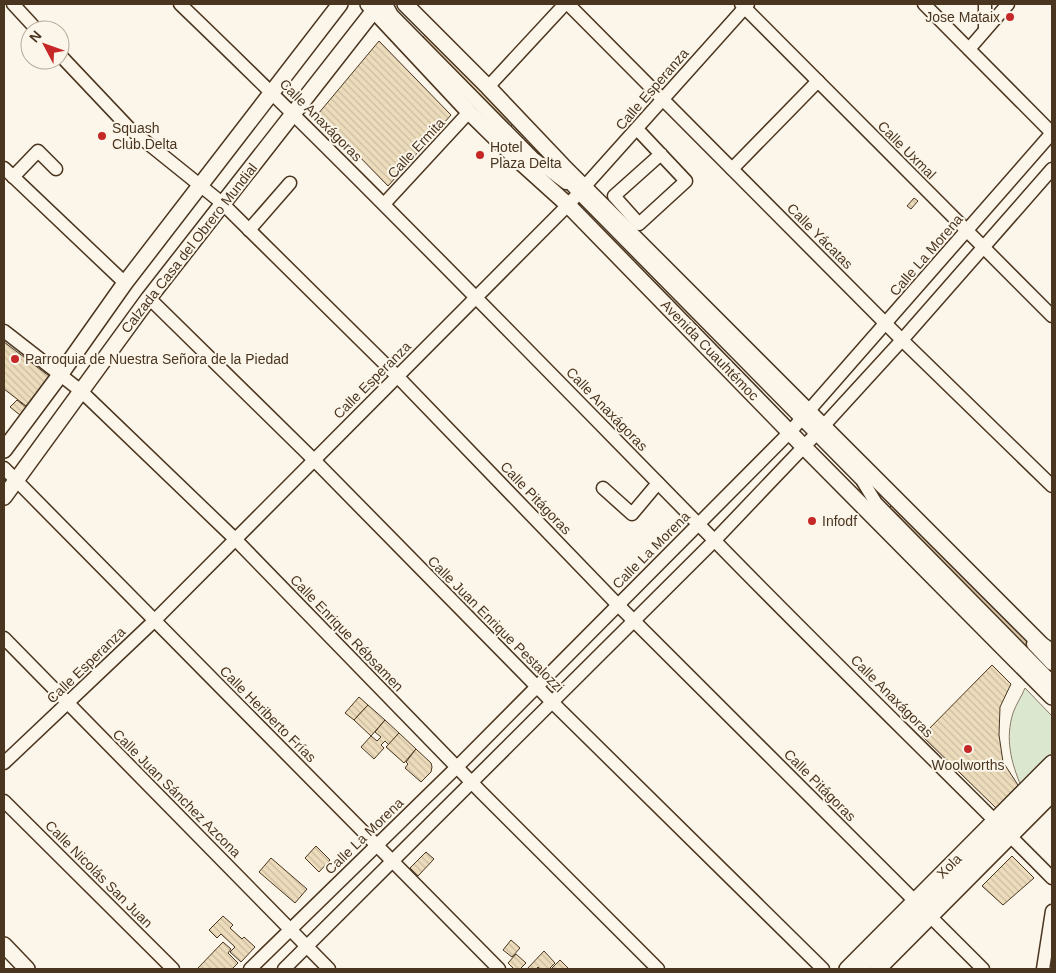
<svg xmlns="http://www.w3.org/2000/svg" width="1056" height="973" font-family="Arial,sans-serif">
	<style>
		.green { fill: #dce7d0; stroke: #887966 }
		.building { fill: url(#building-back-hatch); stroke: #4a3520 }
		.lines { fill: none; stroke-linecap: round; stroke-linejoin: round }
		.minor-casing { stroke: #4a3520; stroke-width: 15 }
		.major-casing { stroke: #4a3520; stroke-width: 18 }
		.minor { stroke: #fbf6e9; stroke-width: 12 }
		.major { stroke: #fbf6e9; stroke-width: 15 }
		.poi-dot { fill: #c62828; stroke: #fbf6e9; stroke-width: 2 }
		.labels { text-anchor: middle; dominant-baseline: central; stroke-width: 4; stroke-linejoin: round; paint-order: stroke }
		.poi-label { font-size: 14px; fill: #4a3520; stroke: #fbf6e9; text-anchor: start }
		.street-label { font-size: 14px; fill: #4a3520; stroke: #fbf6e9 }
	</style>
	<defs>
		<pattern id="building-back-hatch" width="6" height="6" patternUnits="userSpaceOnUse" patternTransform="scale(1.25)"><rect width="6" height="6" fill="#ecdcbc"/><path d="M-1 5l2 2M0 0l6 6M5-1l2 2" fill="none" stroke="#ccbda1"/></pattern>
	</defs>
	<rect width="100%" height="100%" fill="#fbf6e9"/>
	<!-- green -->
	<path class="green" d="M1025,688L1052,716V755L1021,786C1011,762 1005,739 1013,713C1016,704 1022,696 1025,688Z"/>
	<!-- building -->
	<g class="building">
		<path d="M426,34L514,123L506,131L418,42Z"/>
		<path d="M379,41L451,115L388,186L318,114Z"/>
		<path d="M914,198L918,201L911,209L907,206Z"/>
		<path d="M4,342L49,376L26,406L4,389Z"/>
		<path d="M17,400L26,407L20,415L10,407Z"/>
		<path d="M892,505L900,514L896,518L888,509Z"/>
		<path d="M902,512L1050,662L1042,671L894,520Z"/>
		<path d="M992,665L1011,684L1000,707L999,735L1003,762L1018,785L996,808L922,736Z"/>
		<path d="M359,697L368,705L354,720L345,713Z"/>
		<path d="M368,705L385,720L371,736L354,720Z"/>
		<path d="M385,720L399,733L389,745L385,741L381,745L384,748L374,759L361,747L371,736L377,741L381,737L375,732Z"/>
		<path d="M399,733L416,749L404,763L386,747Z"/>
		<path d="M416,749L431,763L432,767L431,772L421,782L405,768L408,764L406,762Z"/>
		<path d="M316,846L330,860L319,872L305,858Z"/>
		<path d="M426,852L434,859L418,876L410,868Z"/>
		<path d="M1012,856L1034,878L1003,905L982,886Z"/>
		<path d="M271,858L307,889L295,903L259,872Z"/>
		<path d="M223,916L233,925L230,928L242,939L244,937L255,947L241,962L230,952L235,947L221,934L217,938L209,930Z"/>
		<path d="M511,940L520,948L512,957L503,950Z"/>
		<path d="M223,942L231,949L228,953L238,963L232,969H197Z"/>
		<path d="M544,951L555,963L549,969H540L538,967L536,969H527Z"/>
		<path d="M516,954L526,963L520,969H514L508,963Z"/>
		<path d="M560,960L569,969H551Z"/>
	</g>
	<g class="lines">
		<defs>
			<g id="minor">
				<path d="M13,4L37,30"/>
				<path d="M180,4C362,179 537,360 714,540C825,654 940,765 1052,878"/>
				<path d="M386,4L392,15L533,158L566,183"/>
				<path d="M568,4L902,340L1052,486"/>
				<path d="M741,4L1052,316"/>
				<path d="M924,4L1052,133"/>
				<path d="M985,4V30"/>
				<path d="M969,49L1008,4"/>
				<path d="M60,55L130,129L222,203L397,376L617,604L983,969"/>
				<path d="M488,87L565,4"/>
				<path d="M637,129L686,181L639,224L614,196L661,154"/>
				<path d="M4,168L125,283"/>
				<path d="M732,169L818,81"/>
				<path d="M561,173L579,193L862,480L876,503L1052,682"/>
				<path d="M13,177L38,151L56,169"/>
				<path d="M384,204L469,112"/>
				<path d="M249,230L290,183"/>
				<path d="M149,298L314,460L553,703L823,969"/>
				<path d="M4,331L81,391L235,539L481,792L658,969"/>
				<path d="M4,468L499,969"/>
				<path d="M603,488L632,514L658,483"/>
				<path d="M4,638L329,969"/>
				<path d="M1033,644L1052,664"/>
				<path d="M4,763L154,621L568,205L748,4"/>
				<path d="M4,801L173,969"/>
				<path d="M250,969L457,767L790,432L1052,133"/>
				<path d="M284,969L714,541L816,434L902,340L1052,169"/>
				<path d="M861,969L1052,779"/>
				<path d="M1043,969L1052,911"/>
			</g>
			<g id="major">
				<path d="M368,4L469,112L517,159L568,205L804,447L1052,697"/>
				<path d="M405,4L488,87L563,166L1042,645L1052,652"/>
				<path d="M4,450L60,375L125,283L340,4"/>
				<path d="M4,497L149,298L379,4"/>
				<path d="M4,945L27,969"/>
				<path d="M847,969L1052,763"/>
				<path d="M878,969L1052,794"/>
			</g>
		</defs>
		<!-- minor casing -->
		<use href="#minor" class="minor-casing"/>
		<!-- major casing -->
		<use href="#major" class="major-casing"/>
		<!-- minor -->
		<use href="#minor" class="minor"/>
		<!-- major -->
		<use href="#major" class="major"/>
	</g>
	<!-- markers -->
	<g class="poi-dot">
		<circle cx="1010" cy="17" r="5"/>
		<circle cx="102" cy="136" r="5"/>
		<circle cx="480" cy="155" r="5"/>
		<circle cx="15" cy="359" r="5"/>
		<circle cx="812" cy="521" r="5"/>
		<circle cx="968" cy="749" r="5"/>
	</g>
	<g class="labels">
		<!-- poi labels -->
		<g class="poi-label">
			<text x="1000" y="17" text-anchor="end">Jose Mataix</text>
			<text x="112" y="128">Squash<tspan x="112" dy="16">Club Delta</tspan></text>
			<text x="490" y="147">Hotel<tspan x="490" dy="16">Plaza Delta</tspan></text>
			<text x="25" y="359">Parroquia de Nuestra Señora de la Piedad</text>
			<text x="822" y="521">Infodf</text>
			<text x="968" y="765" text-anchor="middle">Woolworths</text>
		</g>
		<!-- street labels -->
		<g class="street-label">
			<text transform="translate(652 89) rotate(-49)">Calle Esperanza</text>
			<text transform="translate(321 120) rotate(45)">Calle Anaxágoras</text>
			<text transform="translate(416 148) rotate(-47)">Calle Ermita</text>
			<text transform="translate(907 150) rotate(45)">Calle Uxmal</text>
			<text transform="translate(820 236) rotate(45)">Calle Yácatas</text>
			<text transform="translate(189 248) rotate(-52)">Calzada Casa del Obrero Mundial</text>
			<text transform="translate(926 255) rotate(-49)">Calle La Morena</text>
			<text transform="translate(710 350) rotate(46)">Avenida Cuauhtémoc</text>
			<text transform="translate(372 380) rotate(-45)">Calle Esperanza</text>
			<text transform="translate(607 409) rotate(46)">Calle Anaxágoras</text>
			<text transform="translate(536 498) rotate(46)">Calle Pitágoras</text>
			<text transform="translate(651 550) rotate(-45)">Calle La Morena</text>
			<text transform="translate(496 624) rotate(45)">Calle Juan Enrique Pestalozzi</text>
			<text transform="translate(347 633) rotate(46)">Calle Enrique Rébsamen</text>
			<text transform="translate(86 665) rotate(-44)">Calle Esperanza</text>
			<text transform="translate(892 696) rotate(45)">Calle Anaxágoras</text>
			<text transform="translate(268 714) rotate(45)">Calle Heriberto Frías</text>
			<text transform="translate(820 785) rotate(45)">Calle Pitágoras</text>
			<text transform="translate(177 793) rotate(45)">Calle Juan Sánchez Azcona</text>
			<text transform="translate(364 836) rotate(-44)">Calle La Morena</text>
			<text transform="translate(949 866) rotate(-45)">Xola</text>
			<text transform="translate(99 874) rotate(45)">Calle Nicolás San Juan</text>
		</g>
	</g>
	<!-- border -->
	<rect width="1056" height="973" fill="none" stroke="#4a3520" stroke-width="10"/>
	<!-- north arrow -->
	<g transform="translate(45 45) rotate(311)"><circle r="24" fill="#fbf6e9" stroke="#b4a999"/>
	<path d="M0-4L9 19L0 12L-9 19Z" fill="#c62828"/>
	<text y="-8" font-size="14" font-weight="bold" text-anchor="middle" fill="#4a3520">N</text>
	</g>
</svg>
